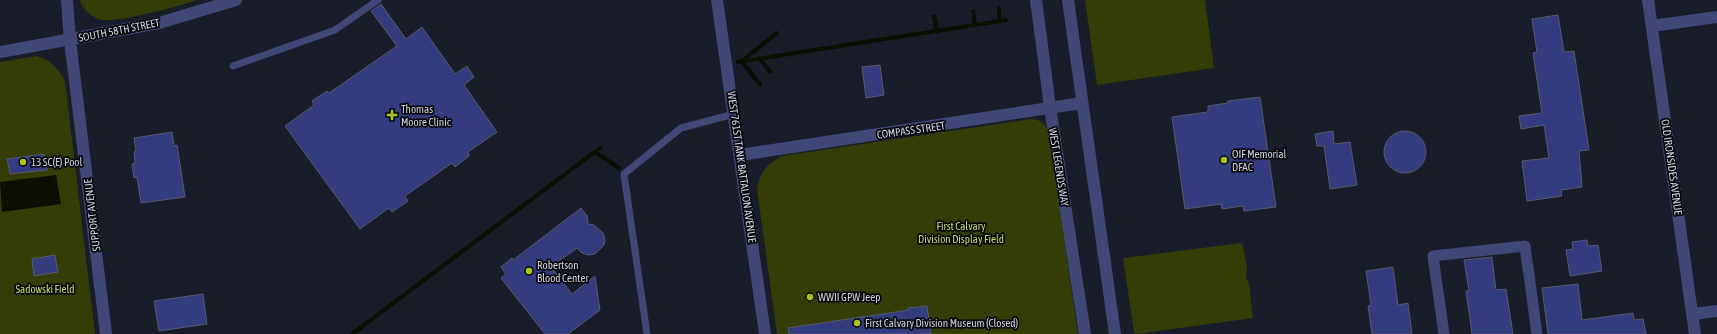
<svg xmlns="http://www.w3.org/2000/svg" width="1717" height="334" font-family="'Asap Condensed',sans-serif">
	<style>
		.green { fill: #333d05 }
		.water { fill: #0a0f00 }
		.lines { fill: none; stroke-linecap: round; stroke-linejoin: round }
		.stream { stroke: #0a0f00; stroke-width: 4 }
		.building { fill: #323c7f; stroke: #565a69 }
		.service { stroke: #3f4876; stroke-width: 7 }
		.pedestrian { stroke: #3f4876; stroke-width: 11 }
		.minor { stroke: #3f4876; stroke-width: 12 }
		.tertiary { stroke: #3f4876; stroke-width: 12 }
		.poi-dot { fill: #a9c719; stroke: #06070c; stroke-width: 1.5 }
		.labels { text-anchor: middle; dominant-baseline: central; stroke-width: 3.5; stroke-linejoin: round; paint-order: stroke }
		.street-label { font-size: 11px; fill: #d1d3dc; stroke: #06070c }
		.poi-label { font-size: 11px; fill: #d1d3dc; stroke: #06070c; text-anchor: start }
		.park-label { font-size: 11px; fill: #c3dd6c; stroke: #06070c }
	</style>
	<rect width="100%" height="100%" fill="#191c29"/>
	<!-- green -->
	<g class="green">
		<path d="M80,0H197C180,6 117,23 101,20C92,17 82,10 80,0Z"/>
		<path d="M1085,0H1205L1214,68L1097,85Z"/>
		<path d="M36,56C51,60 58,68 65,81L95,334H0V62Z"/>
		<path d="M1031,119C1042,120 1046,124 1049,134L1078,334H777L757,189C760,173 766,165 781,156Z"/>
		<path d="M1241,243L1243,245L1247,269L1246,279L1249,283L1253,318L1136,334L1134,332L1123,258Z"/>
	</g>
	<!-- water -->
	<path class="water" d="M56,175L61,204L2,212L0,182Z"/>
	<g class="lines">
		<!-- stream -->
		<g class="stream">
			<path d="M999,8V21"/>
			<path d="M973,11L975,25"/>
			<path d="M934,16L937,31"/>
			<path d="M759,58L770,72"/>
			<path d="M738,62L1006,20"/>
			<path d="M760,85L742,61L777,33"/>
			<path d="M595,152L619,168"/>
			<path d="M352,334L600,148"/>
		</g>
	</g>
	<!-- building -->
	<g class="building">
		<path d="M381,4L406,39L422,27L455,74L467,66L474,77L464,85L497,132L468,152L469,156L455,167L452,163L405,196L408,201L392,212L389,208L360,229L285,126L314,105L312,101L327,91L329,93L397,46L371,11Z"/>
		<path d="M1558,15L1564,52L1574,51L1589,150L1579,151L1582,187L1561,190L1562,196L1527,201L1522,161L1549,158L1544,125L1521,129L1519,116L1542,113L1533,53L1537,52L1532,19Z"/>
		<path d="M880,65L884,95L866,98L862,67Z"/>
		<path d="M1260,97L1276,207L1244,211L1243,206L1222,209L1221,204L1185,209L1172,117L1208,112V106L1228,103V101Z"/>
		<circle cx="1405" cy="152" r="21"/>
		<path d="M1333,131L1334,144L1350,142L1357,185L1330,189L1324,146H1317L1315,134Z"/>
		<path d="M172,132L174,146L177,145L185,197L141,203L137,177L134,178L132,164L135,163L134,152L136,151L134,138Z"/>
		<path d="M44,154L47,170L10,174L7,159Z"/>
		<path d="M581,208L587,216L588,224L594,225L603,233L605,240L604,245L595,254L588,255L582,253L577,248L551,267L572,294L595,276L600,310L568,334H545L501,278L506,274L501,267L512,258L513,260Z"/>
		<path d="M1587,240L1588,246L1598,245L1602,271L1570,276L1566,250L1573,249L1572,242Z"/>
		<path d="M55,255L58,272L34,276L32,259Z"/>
		<path d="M1492,257L1496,290L1506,289L1513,334H1472L1466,291H1469L1464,260Z"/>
		<path d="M1393,267L1398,305L1408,303L1412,334H1372L1368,306L1371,305L1366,271Z"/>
		<path d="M1578,284L1582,320L1633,313L1634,320L1643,319L1646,334H1548L1542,288Z"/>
		<path d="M203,294L207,324L159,331L154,301Z"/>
		<path d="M927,306L931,334H789L788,328L909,310L908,308Z"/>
	</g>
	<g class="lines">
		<!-- service -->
		<g class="service">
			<path d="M233,66L335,30L378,0"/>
			<path d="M647,334L624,174L681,128L734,114"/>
		</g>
		<!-- pedestrian -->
		<path class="pedestrian" d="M1444,334L1433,256L1525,246L1537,334"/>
		<!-- minor -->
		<g class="minor">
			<path d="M1652,26L1717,17"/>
			<path d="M740,155L1082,103"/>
			<path d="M1693,314L1717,311"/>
		</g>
		<!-- tertiary -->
		<g class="tertiary">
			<path d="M67,0L70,40L106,334"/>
			<path d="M717,0L765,334"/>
			<path d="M1036,0L1050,107L1085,334"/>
			<path d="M1068,0L1115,334"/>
			<path d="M1648,0L1695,334"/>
			<path d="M0,52L159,23L236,0"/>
		</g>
	</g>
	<!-- markers -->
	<g class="poi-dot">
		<path d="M390 109h4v4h4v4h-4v4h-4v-4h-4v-4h4z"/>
		<circle cx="1224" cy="160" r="4"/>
		<circle cx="23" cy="162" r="4"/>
		<circle cx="529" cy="271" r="4"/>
		<circle cx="810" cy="297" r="4"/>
		<circle cx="857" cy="323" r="4"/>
	</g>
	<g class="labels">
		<!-- street labels -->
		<g class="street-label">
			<text transform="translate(119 30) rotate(-11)">SOUTH 58TH STREET</text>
			<text transform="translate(911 130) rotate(-8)">COMPASS STREET</text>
			<text transform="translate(742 167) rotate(82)">WEST 761ST TANK BATTALION AVENUE</text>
			<text transform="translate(1059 167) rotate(81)">WEST LEGENDS WAY</text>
			<text transform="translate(1672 167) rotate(82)">OLD IRONSIDES AVENUE</text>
			<text transform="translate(92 215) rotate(-97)">SUPPORT AVENUE</text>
		</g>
		<!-- poi labels -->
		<g class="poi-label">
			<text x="401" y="109">Thomas<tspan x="401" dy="13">Moore Clinic</tspan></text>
			<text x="1232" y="154">OIF Memorial<tspan x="1232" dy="13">DFAC</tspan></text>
			<text x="31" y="162">13 SC(E) Pool</text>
			<text x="537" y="265">Robertson<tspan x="537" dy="13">Blood Center</tspan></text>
			<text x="818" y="297">WWII GPW Jeep</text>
			<text x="865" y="323">First Calvary Division Museum (Closed)</text>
		</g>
		<!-- park labels -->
		<g class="park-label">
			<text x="961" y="226">First Calvary<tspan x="961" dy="13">Division Display Field</tspan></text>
			<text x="45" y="289">Sadowski Field</text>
		</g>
	</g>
</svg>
